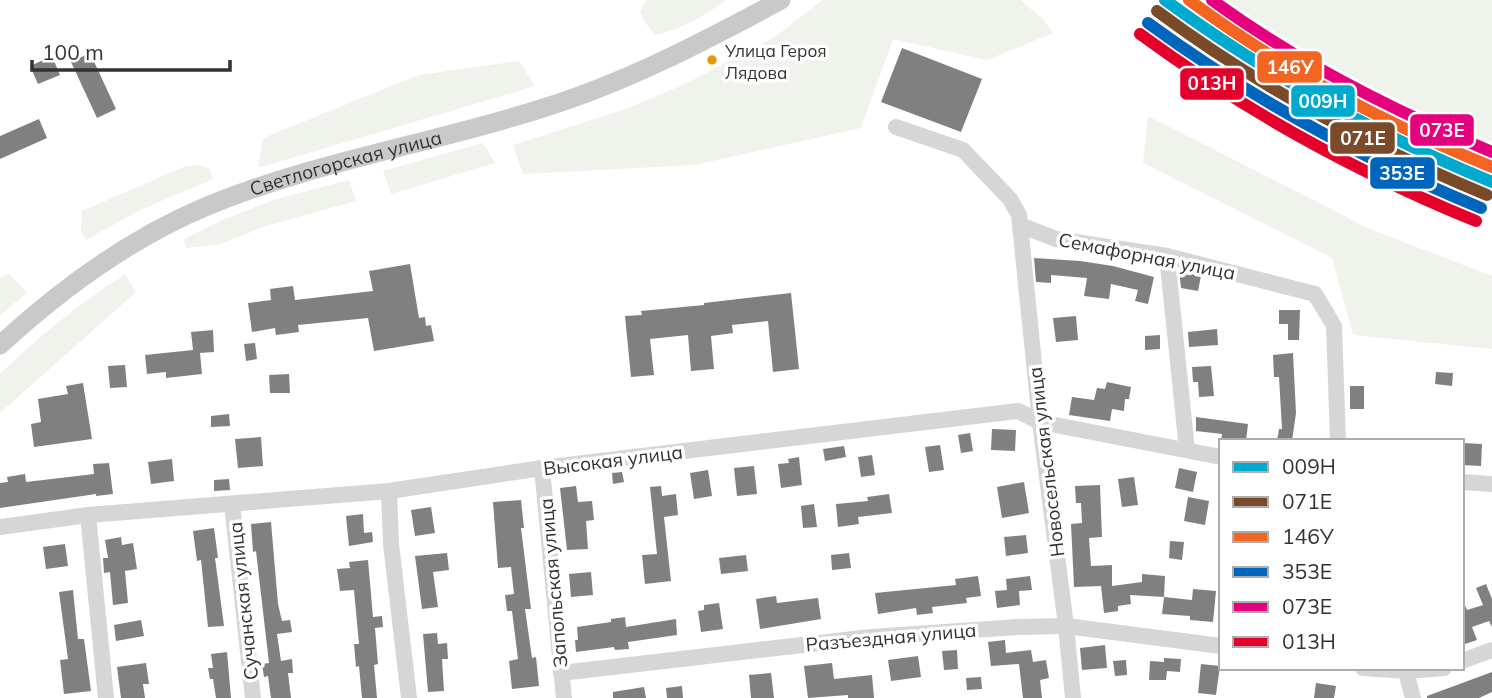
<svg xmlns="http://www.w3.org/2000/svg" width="1492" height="698" font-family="Mulish,sans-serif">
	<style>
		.green { fill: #f0f2ec }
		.building { fill: #808080 }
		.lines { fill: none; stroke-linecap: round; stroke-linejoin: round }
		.minor { stroke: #d6d6d6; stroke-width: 16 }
		.major { stroke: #c9c9c9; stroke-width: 19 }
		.rail-1-casing { stroke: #fff; stroke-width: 18 }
		.rail-2-casing { stroke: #fff; stroke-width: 18 }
		.rail-3-casing { stroke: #fff; stroke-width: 18 }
		.rail-4-casing { stroke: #fff; stroke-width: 18 }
		.rail-5-casing { stroke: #fff; stroke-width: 18 }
		.rail-6-casing { stroke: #fff; stroke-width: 18 }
		.rail-1 { stroke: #00a9ce; stroke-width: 12 }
		.rail-2 { stroke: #7a4b2a; stroke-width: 12 }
		.rail-3 { stroke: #f26522; stroke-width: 12 }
		.rail-4 { stroke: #0065bd; stroke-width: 12 }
		.rail-5 { stroke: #e5007d; stroke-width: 12 }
		.rail-6 { stroke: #e4002b; stroke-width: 12 }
		.bus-dot { fill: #e39a05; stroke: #fff; stroke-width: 2.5 }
		.labels { text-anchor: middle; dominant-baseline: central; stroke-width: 7; stroke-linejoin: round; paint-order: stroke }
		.bus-label { font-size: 17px; fill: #323232; stroke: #fff; text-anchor: start }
		.street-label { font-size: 19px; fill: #323232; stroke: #fff }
		.line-badge { stroke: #fff; stroke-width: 2.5 }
		.badge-label { font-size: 19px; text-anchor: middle; font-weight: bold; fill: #fff }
	</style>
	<rect width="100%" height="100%" fill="#fff"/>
	<!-- green -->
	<g class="green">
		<path d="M647,0H726C704,16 683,29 655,35L644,21L640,11Z"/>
		<path d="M823,0H1020L1043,19L1053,33L987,60L893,39L861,128L695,165L523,174L513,145L623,110L685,84L776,36Z"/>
		<path d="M1224,0H1492V143L1457,133L1273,36Z"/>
		<path d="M519,61L535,86L258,168L263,138L419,75Z"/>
		<path d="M1148,116L1370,229L1492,276V349L1353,335L1332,258L1143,163Z"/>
		<path d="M483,143L495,163L391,194L383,171Z"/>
		<path d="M197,165L210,169L213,179L140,210L86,240L81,231L82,211L186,166Z"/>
		<path d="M349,180L356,201L266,226L221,244L186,248L184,239L225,219L273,200Z"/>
		<path d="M9,274L27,293L0,315V278Z"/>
		<path d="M125,274L136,292L0,413V374C39,336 79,304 125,274Z"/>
	</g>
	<!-- building -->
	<g class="building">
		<path d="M902,48L982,79L961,132L881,102Z"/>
		<path d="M90,53L116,109L97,118L71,62Z"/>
		<path d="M52,56L60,75L38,84L30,66Z"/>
		<path d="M39,119L47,138L0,159V136Z"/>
		<path d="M1034,258L1080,261L1113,266L1154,277L1148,304L1135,301L1138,290L1111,284L1109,299L1084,296L1087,278L1051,275V283L1036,282Z"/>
		<path d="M410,264L419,318L425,317L426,326L431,325L434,341L374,351L368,318L298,325L299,332L276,335L275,328L252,332L248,303L271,300L270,289L293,286L295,300L373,291L369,271Z"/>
		<path d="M1179,270L1201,276L1198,291L1181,288Z"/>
		<path d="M791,293L799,369L773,372L768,321L732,325L733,333L711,336L714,369L691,371L688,335L650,339L654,375L631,377L625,316L642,315L641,311L704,305V303Z"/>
		<path d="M1279,310H1300L1299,340H1288V324H1279Z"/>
		<path d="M1076,316L1078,340L1056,342L1053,318Z"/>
		<path d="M1217,329L1218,345L1189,347L1188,332Z"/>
		<path d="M213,330L214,352L200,353L202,374L166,378V372L147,374L145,355L193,350L191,332Z"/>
		<path d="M1160,335V349L1145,350V336Z"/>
		<path d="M255,343L257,359L246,361L244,344Z"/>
		<path d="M1293,353L1296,413L1292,441H1277L1279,429H1282L1279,377H1274L1273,355Z"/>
		<path d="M125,365L127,387L110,388L108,366Z"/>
		<path d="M1211,366L1214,396L1199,397L1198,382H1193L1192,367Z"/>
		<path d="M1436,372L1453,373L1452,386L1435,384Z"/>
		<path d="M289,374L290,393H270L269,375Z"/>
		<path d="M1107,382L1131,387L1129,399H1125L1124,411L1112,409L1110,421L1069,415L1072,397L1094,400L1097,388L1105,389Z"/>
		<path d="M83,383L92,439L34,447L31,424L41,422L38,399L68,394L66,386Z"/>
		<rect x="1350" y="386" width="14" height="23"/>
		<path d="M229,414L230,426L211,427V416Z"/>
		<path d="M1196,417L1248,424L1246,441H1221L1222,434L1196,431Z"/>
		<path d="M992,429L1016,430L1015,451L991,450Z"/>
		<path d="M970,433L973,451L961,453L958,435Z"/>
		<path d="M261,437L263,466L238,468L235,439Z"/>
		<path d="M1462,443L1482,444L1481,466L1462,465Z"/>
		<path d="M940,445L944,470L929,472L925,447Z"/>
		<path d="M844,446L846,457L825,461L823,449Z"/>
		<path d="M872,455L875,475L861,477L858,457Z"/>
		<path d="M799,457L802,485L781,488L778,464L789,463L788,459Z"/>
		<path d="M172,459L174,481L151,484L148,462Z"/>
		<path d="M109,463L113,494L96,496V494L0,508V483L8,482L7,477L25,474L26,482L94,474L93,464Z"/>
		<path d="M754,466L757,494L737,496L734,468Z"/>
		<path d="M1179,468L1197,472L1193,492L1175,488Z"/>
		<path d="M708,470L712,496L694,499L690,473Z"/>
		<path d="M622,472L624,482L613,484L612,473Z"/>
		<path d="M1134,477L1138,505L1122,507L1118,479Z"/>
		<path d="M229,479L230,490L214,491V480Z"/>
		<path d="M1024,482L1029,513L1002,518L997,487Z"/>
		<path d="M1100,485L1102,537L1089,538L1091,566L1112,565V586L1142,582V574L1165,576L1164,597L1130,595L1131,604L1118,606V611L1104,613L1101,586L1074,587L1071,524L1082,523L1081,503H1076L1075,486Z"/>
		<path d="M576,486L578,502L592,501L594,520L586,521L588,549L567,550L560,488Z"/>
		<path d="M661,486L662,496L676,494L678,515L664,517L671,581L645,584L642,555L657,554L650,487Z"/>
		<path d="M889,494L892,513L858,517L859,524L838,527L836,504L868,501L867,497Z"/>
		<path d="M1188,497L1209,501L1205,525L1184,521Z"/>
		<path d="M521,500L524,528H521L531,609H525L532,658L536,657L539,686L512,689L509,661L518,659L512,611H507L505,595L514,594L511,567L498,568L493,502Z"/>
		<path d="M814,504L817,527L803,528L801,506Z"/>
		<path d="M431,507L435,533L415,536L411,510Z"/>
		<path d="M363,514L364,533L372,532L373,542L349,546L346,516Z"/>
		<path d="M271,522L278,604L282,621L290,620L292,632L277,634L281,661L292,659L293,673H288L291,698H271L268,676L264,677L262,664L269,663L256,551L253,552L251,524Z"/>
		<path d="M214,528L218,558H215L224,626L208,627L201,560L197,561L193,531Z"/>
		<path d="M1026,535L1028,553L1006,556L1004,537Z"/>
		<path d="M121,537L122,545L133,543L137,569L125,571L128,603L113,605L110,572L104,573L103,558H108L105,540Z"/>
		<path d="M1170,541L1184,542L1182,560L1169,558Z"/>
		<path d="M65,544L68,566L46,569L43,547Z"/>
		<path d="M447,553L449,570L433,572L438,607L422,609L415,556Z"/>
		<path d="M849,553L851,568L832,570L831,555Z"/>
		<path d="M746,555L748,571L721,574L719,558Z"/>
		<path d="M368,560L373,617L382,616L383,627L375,628L378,664L374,665L377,698H362L359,666L356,667L354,644H359L354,590L340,591L337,569L350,568L349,562Z"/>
		<path d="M591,572L593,595L571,597L569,574Z"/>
		<path d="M978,576L981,596L966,598L967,603L932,607L933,613L917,615L916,608L878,614L875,593L956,585L955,579Z"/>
		<path d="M1030,576L1032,590L1019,591L1020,605L997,608L995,591L1007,590L1006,579Z"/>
		<path d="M1486,584L1492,599V627L1489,621L1472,627L1477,640L1462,645V603H1464L1467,610L1483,605L1476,588Z"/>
		<path d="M1193,589L1216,591L1213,622L1190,620V616L1162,614L1164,597L1192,600Z"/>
		<path d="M73,590L78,639H84L91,691L64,694L60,660L68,659L59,592Z"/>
		<path d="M776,596L777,603L818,598L821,619L760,629L756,599Z"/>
		<path d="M719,603L723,629L701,632L698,611L704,610V605Z"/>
		<path d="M625,617L626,627L676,619L677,635L628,642L629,649L615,650L614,647L576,652L575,640H578L577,627L611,622V619Z"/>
		<path d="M141,620L144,636L116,641L114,625Z"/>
		<path d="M437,633L438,644L447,643L448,659H442L444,691L428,692L423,634Z"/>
		<path d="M1005,640L1006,653L1031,650L1033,662L1046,660L1049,678L1040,680L1042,698H1023L1019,664L991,666L988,642Z"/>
		<path d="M1105,645L1107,668L1082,670L1080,648Z"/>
		<path d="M957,650L958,669L944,670L942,651Z"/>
		<path d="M227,652L231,698H216L213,679H210L208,668H213L211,654Z"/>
		<path d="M918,656L921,677L891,681L888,660Z"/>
		<path d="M1164,658L1181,659L1180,672L1167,671L1166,680H1149L1150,661L1164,662Z"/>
		<path d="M1126,660L1127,675L1115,676L1113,661Z"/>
		<path d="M146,663L149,684H143L145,698H121L117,667Z"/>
		<path d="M832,663L834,679L872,675L874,698H848V695L808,698L804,666Z"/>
		<path d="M1201,664L1220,666L1216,695L1198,693Z"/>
		<path d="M1492,672V692L1479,698H1427V696Z"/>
		<path d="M771,673L774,698H751L749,675Z"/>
		<path d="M981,677L982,689L967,690L966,678Z"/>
		<path d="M1316,683L1336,686L1334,698H1314Z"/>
		<path d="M682,686L683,698H667L666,688Z"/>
		<path d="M644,687L646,698H613V692Z"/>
	</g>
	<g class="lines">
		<!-- minor -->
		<g class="minor">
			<path d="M896,127L963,150L1010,199L1019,215L1040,422L1066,626L1073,698"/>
			<path d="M1020,225L1056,239L1167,256L1315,294L1334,326L1338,441"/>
			<path d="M1167,256L1187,450"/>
			<path d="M542,468L564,698"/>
			<path d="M1462,482L1492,484"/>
			<path d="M389,491L391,544L409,698"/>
			<path d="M232,504L253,698"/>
			<path d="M88,515L106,698"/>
			<path d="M0,527L88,515L389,491L542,468L1018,411L1040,422L1221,457"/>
			<path d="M1462,661L1492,650"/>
			<path d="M1363,668L1406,671L1444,668"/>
			<path d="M1405,668L1413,698"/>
			<path d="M561,673L871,637L1018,627L1066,626L1221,646"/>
		</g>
		<!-- major -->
		<path class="major" id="s1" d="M0,345C61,289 129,239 205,207C313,162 430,144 540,109C625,83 703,42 781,0"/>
		<defs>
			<path id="rail-1" d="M1165,0C1267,75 1375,134 1492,182"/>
			<path id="rail-2" d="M1157,11C1259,87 1369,146 1487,195"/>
			<path id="rail-3" d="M1189,0C1282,69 1384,123 1492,167"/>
			<path id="rail-4" d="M1148,23C1252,99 1362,159 1481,208"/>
			<path id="rail-5" d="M1212,0C1298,63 1394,111 1492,152"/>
			<path id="rail-6" d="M1140,34C1245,111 1356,172 1476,221"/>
		</defs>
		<!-- rail-1 casing -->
		<use href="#rail-1" class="rail-1-casing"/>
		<!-- rail-2 casing -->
		<use href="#rail-2" class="rail-2-casing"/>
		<!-- rail-3 casing -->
		<use href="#rail-3" class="rail-3-casing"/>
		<!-- rail-4 casing -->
		<use href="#rail-4" class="rail-4-casing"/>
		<!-- rail-5 casing -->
		<use href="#rail-5" class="rail-5-casing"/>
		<!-- rail-6 casing -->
		<use href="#rail-6" class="rail-6-casing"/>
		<!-- rail-1 -->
		<use href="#rail-1" class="rail-1"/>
		<!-- rail-2 -->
		<use href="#rail-2" class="rail-2"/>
		<!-- rail-3 -->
		<use href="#rail-3" class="rail-3"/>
		<!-- rail-4 -->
		<use href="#rail-4" class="rail-4"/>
		<!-- rail-5 -->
		<use href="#rail-5" class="rail-5"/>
		<!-- rail-6 -->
		<use href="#rail-6" class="rail-6"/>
	</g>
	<!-- markers -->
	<circle class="bus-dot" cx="712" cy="60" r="6"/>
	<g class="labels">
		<!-- bus labels -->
		<g class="bus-label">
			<text x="725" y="50">Улица Героя<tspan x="725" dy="22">Лядова</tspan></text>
		</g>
		<!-- street labels -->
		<g class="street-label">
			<text stroke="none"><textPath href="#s1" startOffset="396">Светлогорская улица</textPath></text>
			<text transform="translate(1147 256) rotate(11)">Семафорная улица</text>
			<text transform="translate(613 460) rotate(-7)">Высокая улица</text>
			<text transform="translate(1046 462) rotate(-97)">Новосельская улица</text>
			<text transform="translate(553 583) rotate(-95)">Запольская улица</text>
			<text transform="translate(243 601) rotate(-96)">Сучанская улица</text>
			<text transform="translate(891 637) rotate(-5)">Разъездная улица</text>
		</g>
	</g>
	<g class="line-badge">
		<rect x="1256" y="50" width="67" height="34" rx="7" fill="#f26522"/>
		<rect x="1179" y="67" width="66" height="34" rx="7" fill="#e4002b"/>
		<rect x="1290" y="84" width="66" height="34" rx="7" fill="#00a9ce"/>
		<rect x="1409" y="113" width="66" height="34" rx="7" fill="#e5007d"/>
		<rect x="1329" y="121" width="67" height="34" rx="7" fill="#7a4b2a"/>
		<rect x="1369" y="156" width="67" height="34" rx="7" fill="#0065bd"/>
	</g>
	<g class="badge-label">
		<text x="1290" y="74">146У</text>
		<text x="1212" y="90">013Н</text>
		<text x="1323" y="108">009Н</text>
		<text x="1442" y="137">073Е</text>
		<text x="1363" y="145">071Е</text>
		<text x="1402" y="180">353Е</text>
	</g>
	<!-- legend -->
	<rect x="1219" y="439" width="245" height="231" fill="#ffffff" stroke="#adadad" stroke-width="2"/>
	<rect x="1233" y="462" width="35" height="10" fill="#00a9ce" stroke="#adadad" stroke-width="2"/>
	<text x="1282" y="474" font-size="21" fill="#323232">009Н</text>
	<rect x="1233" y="497" width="35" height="10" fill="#7a4b2a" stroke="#adadad" stroke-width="2"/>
	<text x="1282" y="509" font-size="21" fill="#323232">071Е</text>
	<rect x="1233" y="532" width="35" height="10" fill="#f26522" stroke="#adadad" stroke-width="2"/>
	<text x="1282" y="544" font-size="21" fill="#323232">146У</text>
	<rect x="1233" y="567" width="35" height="10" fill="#0065bd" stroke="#adadad" stroke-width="2"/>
	<text x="1282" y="579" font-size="21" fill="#323232">353Е</text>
	<rect x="1233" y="602" width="35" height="10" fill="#e5007d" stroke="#adadad" stroke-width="2"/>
	<text x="1282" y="614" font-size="21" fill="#323232">073Е</text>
	<rect x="1233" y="637" width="35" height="10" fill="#e4002b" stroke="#adadad" stroke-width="2"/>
	<text x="1282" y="649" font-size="21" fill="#323232">013Н</text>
	<!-- scale -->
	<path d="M32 60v10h198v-10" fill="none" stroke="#323232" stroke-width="3.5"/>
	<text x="42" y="60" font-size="21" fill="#323232" stroke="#ffffff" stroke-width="5" paint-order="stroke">100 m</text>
</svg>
